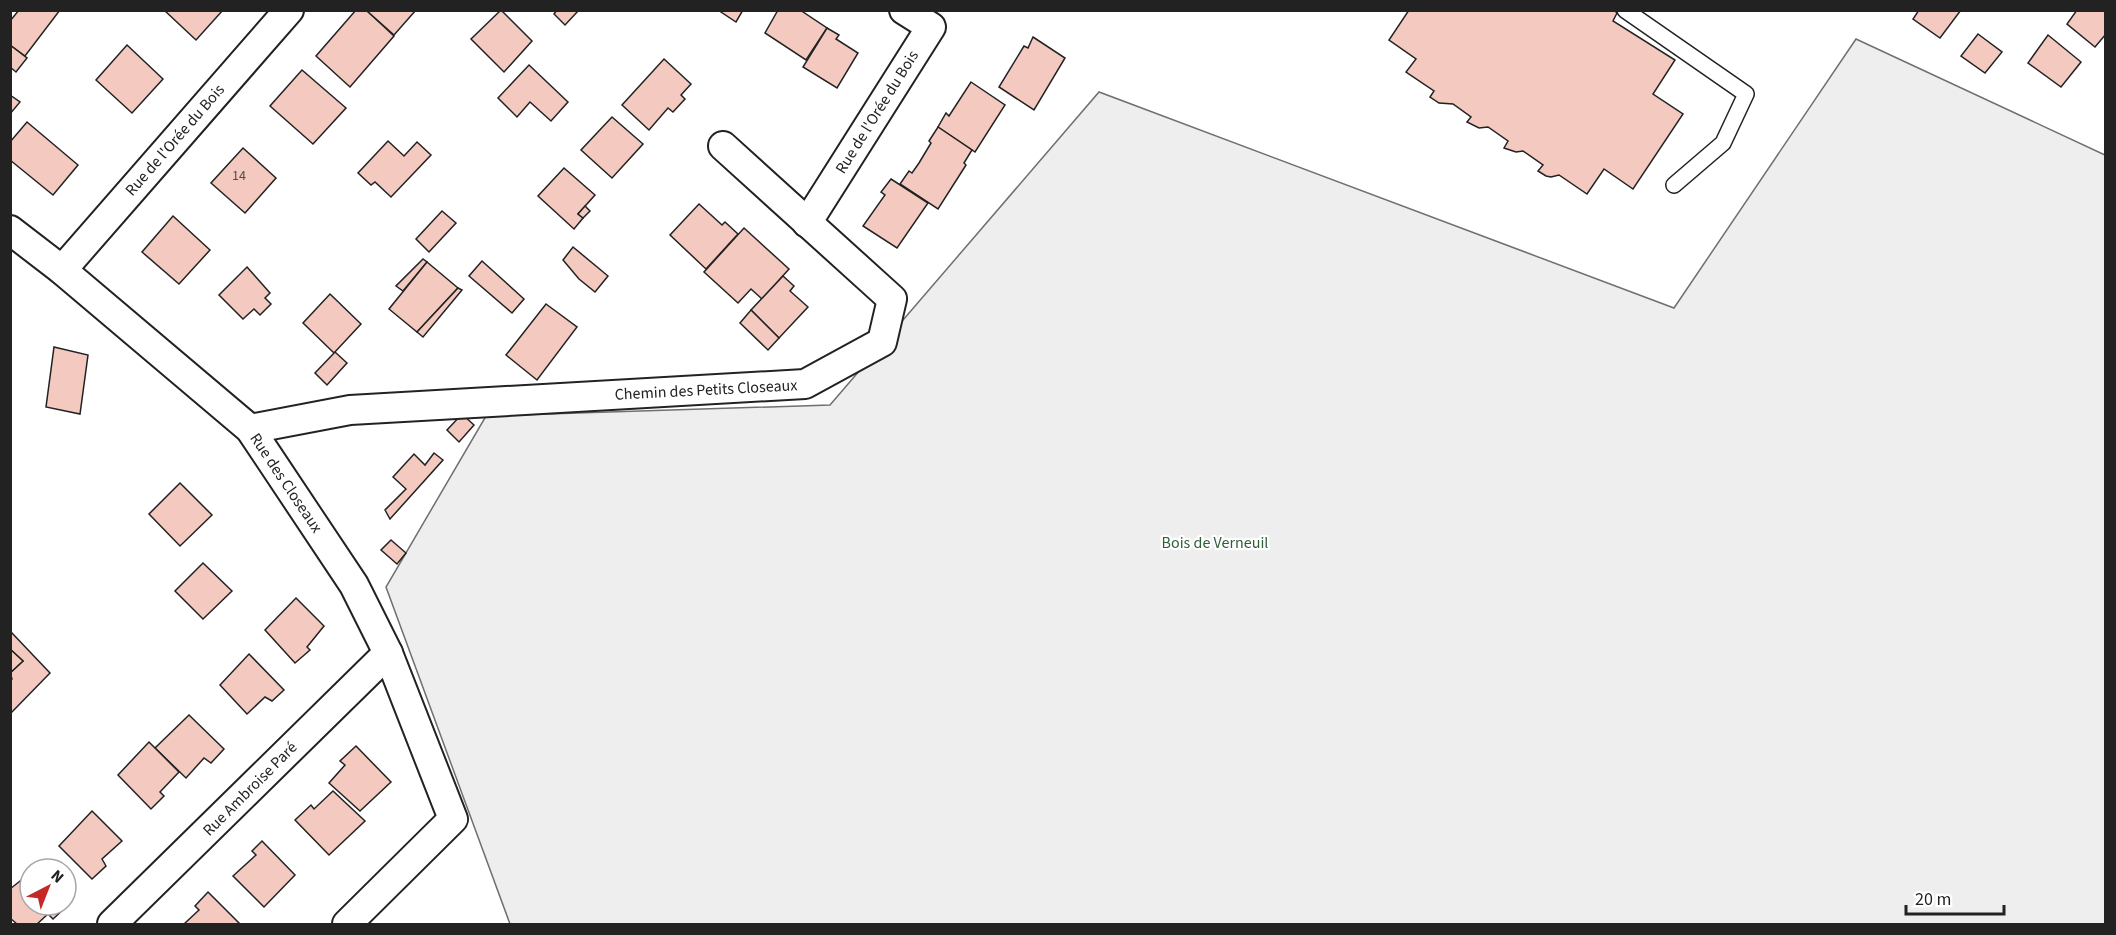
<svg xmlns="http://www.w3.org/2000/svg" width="2116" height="935" font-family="'Source Sans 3',sans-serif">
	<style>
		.green { fill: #eee; stroke: #6f6f6f; stroke-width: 1.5 }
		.building { fill: #f3c9c0; stroke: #222; stroke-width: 1.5 }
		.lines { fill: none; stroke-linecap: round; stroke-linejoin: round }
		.lane-casing { stroke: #222; stroke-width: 18 }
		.street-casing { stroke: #222; stroke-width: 32 }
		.lane { stroke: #fff; stroke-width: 15 }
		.street { stroke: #fff; stroke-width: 28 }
		.labels { text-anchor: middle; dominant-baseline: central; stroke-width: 4.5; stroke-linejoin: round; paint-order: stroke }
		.number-label { font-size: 14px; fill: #564c4a }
		.street-label { font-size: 16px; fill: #222; stroke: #fff }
		.park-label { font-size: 16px; fill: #2f5e38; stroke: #fff }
	</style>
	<rect width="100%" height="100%" fill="#fff"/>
	<!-- green -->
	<path class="green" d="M1856,39L2105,155V924H510L386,587L486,416L830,405L1099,92L1674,308Z"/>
	<!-- building -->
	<g class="building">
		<path d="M19,10H60L25,56L10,45V21Z"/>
		<path d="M164,10H223L196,40Z"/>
		<path d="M356,10H366L394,36L350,87L316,56Z"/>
		<path d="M366,10H416L394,35Z"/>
		<path d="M501,10L532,41L504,72L471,39Z"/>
		<path d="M557,10H579L565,25L554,14Z"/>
		<path d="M718,10H743L736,22Z"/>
		<path d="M778,10H800L827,28L806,60L765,33Z"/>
		<path d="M1409,10H1614L1617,13L1613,21L1675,60L1653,94L1683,114L1633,189L1604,169L1587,194L1559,175L1551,177L1546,176L1538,171L1543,165L1523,151L1516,152L1504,148L1508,141L1488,127L1479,128L1467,122L1471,117L1453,104L1439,103L1430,97L1434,91L1406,72L1416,59L1389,40Z"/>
		<path d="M1919,10H1961L1940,38L1913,19Z"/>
		<path d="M2077,10H2106V34L2095,47L2067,24Z"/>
		<path d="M827,28L839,35L836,39L858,53L837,88L803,67Z"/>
		<path d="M1978,34L2002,52L1985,73L1961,56Z"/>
		<path d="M2048,35L2081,62L2061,87L2028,63Z"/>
		<path d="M1033,37L1065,58L1034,110L999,87L1024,46L1028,48Z"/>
		<path d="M10,45L27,58L16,72L10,67Z"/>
		<path d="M127,45L163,79L132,113L96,80Z"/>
		<path d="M664,59L691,84L681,95L685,99L673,112L668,108L649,130L622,105Z"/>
		<path d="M529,65L568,102L551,121L530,102L517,117L498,98Z"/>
		<path d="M302,70L346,108L313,144L270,106Z"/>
		<path d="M971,82L1005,105L975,152L938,127L946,113L949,116Z"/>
		<path d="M10,95L20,102L10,114Z"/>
		<path d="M612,117L643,144L612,178L581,150Z"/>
		<path d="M27,122L78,165L53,195L10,160V142Z"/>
		<path d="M938,127L972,150L964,163L966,165L938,209L900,184L909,171L912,173L919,163L931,143L929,141Z"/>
		<path d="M388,141L404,156L417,142L431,155L391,197L375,182L371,185L358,173Z"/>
		<path d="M243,148L276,178L245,213L211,183Z"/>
		<path d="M564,168L595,195L578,214L583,218L574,229L538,196Z"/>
		<path d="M891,179L928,203L897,248L863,226L885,195L881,192Z"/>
		<path d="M699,204L722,225L725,222L738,234L706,269L670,235Z"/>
		<path d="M585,206L590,211L583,218L578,214Z"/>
		<path d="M442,211L456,223L429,252L416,239Z"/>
		<path d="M173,216L210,250L179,284L142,252Z"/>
		<path d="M744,228L789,269L762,299L751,289L738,303L704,272Z"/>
		<path d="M573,247L608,276L595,292L579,279L563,260Z"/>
		<path d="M423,259L427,262L403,291L396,286Z"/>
		<path d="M482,261L524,299L512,313L469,276Z"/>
		<path d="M427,262L458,288L417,332L389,309Z"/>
		<path d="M247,267L270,293L265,298L271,304L260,315L254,309L243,319L219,295Z"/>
		<path d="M783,276L794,286L790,291L808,307L779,338L751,310Z"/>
		<path d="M458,288L462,290L423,337L417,332Z"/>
		<path d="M330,294L361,324L334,353L303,323Z"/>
		<path d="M546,304L577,327L537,380L506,355Z"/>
		<path d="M751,310L779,338L768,350L740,323Z"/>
		<path d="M54,347L88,355L80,414L46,407Z"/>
		<path d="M335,352L347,363L327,385L315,373Z"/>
		<path d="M462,414L474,425L459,442L447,430Z"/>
		<path d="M434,453L443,460L390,519L385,510L406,489L393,477L414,454L425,465Z"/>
		<path d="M180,483L212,515L180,546L149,514Z"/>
		<path d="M391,540L406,553L397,564L381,550Z"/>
		<path d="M203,563L232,591L203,619L175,591Z"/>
		<path d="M296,598L324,626L307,647L310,650L295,663L265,630Z"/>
		<path d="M12,633L50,673L11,713L10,681L12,679L10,673L23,661L10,649V635Z"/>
		<path d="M10,649L23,661L10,673Z"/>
		<path d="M249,654L284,690L272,701L265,697L247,714L220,685Z"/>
		<path d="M189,715L224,749L211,763L204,758L186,778L155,748Z"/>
		<path d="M149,742L179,772L160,792L164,796L151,809L118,775Z"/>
		<path d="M356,746L391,782L360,811L329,783L345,765L340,761Z"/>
		<path d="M333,791L365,821L329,855L295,820L311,805L314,809Z"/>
		<path d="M92,811L122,841L102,859L106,866L92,879L59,846Z"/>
		<path d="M262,841L295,875L264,907L233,876L256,855L252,851Z"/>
		<path d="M30,873V905H64L66,907L53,919L48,914L37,924H17L10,918V889Z"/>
		<path d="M208,892L240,924H184L199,910L195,906Z"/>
	</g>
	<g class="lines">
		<defs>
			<path id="lane" d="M1625,10L1746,94L1723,143L1674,185"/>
			<g id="street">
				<path d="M807,223L931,27L904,10"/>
				<path d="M10,230L62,270L250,429L354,585L388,653L453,819L347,924"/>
				<path d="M62,270L289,10"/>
				<path d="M250,429L350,410L805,384L882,342L892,299L723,146"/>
				<path d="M112,924L388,653"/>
			</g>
		</defs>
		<!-- lane casing -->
		<use href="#lane" class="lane-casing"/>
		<!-- street casing -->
		<use href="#street" class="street-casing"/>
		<!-- lane -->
		<use href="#lane" class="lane"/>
		<!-- street -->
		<use href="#street" class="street"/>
	</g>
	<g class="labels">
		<!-- number labels -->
		<g class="number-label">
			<text x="239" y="176">14</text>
		</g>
		<!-- street labels -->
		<g class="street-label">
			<text transform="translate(877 112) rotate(-58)">Rue de l'Orée du Bois</text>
			<text transform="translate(175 140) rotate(-49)">Rue de l'Orée du Bois</text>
			<text transform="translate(706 390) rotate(-3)">Chemin des Petits Closeaux</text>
			<text transform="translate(286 483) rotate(56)">Rue des Closeaux</text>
			<text transform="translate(250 789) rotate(-45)">Rue Ambroise Paré</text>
		</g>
		<!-- park labels -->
		<g class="park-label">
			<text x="1215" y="543">Bois de Verneuil</text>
		</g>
	</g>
	<!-- border -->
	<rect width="2116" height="935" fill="none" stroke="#222222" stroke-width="24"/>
	<!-- north arrow -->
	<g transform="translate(48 887) rotate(42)"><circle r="28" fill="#ffffff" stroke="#a7a7a7" stroke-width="1.5"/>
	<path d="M0-4.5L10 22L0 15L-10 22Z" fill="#c62828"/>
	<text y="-9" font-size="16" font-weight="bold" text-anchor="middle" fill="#222222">N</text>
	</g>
	<!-- scale -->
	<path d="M1906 905v9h98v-9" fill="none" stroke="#222222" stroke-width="3"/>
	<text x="1915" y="905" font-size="18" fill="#222222" stroke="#ffffff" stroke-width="4.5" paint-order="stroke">20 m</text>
</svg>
